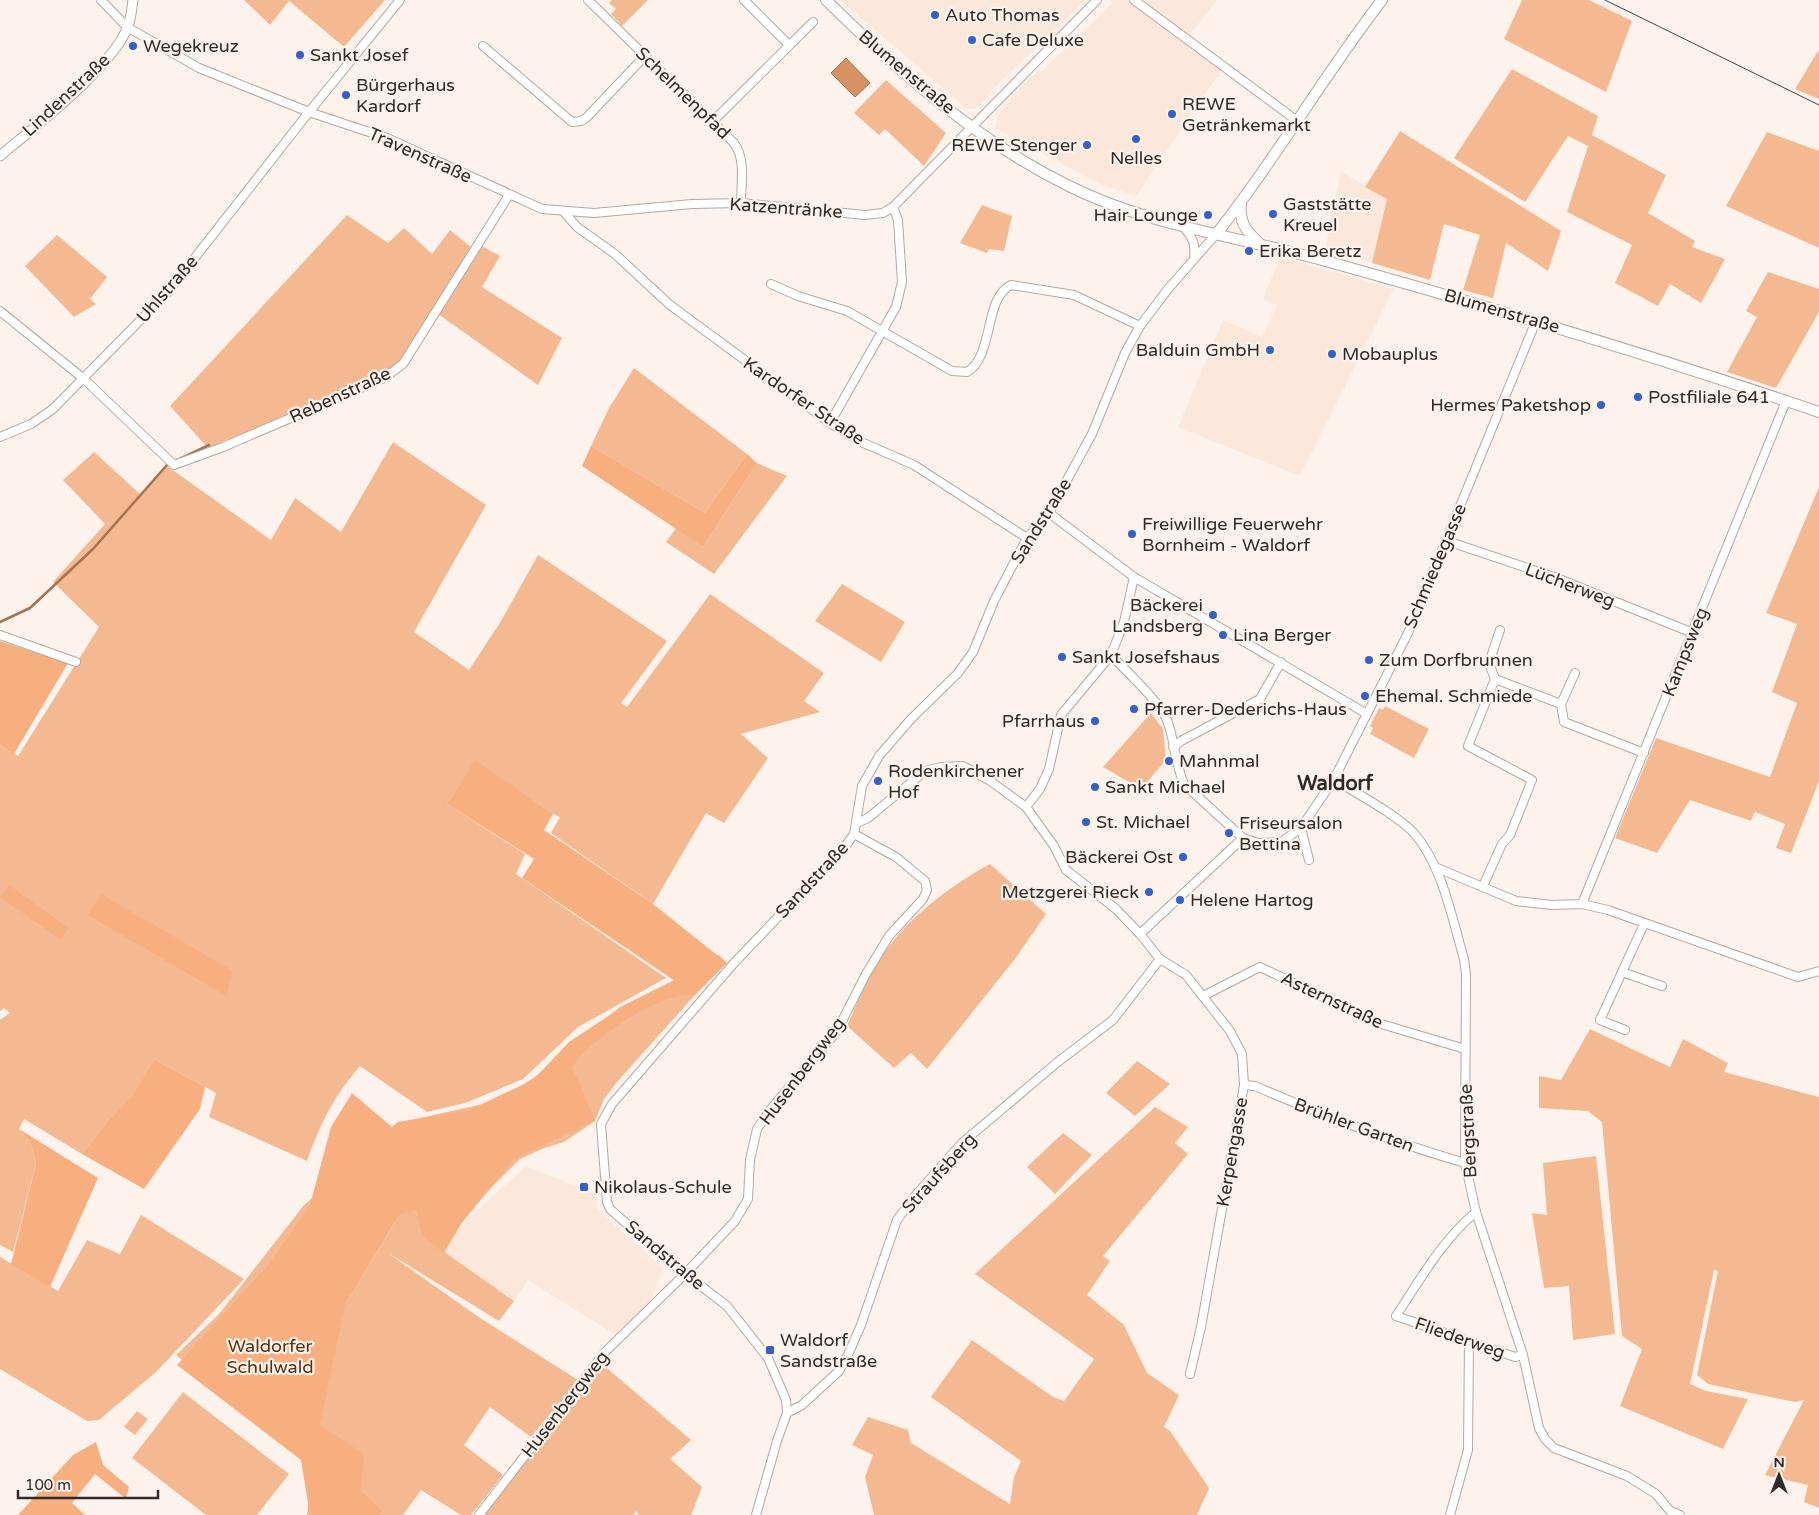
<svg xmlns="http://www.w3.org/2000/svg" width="1819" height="1515" font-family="'Varela Round',sans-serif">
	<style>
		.built { fill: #fce8db }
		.green { fill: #f4b991; fill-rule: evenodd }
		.forest { fill: #f7af7f }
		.water { fill: #d79263; stroke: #a57351 }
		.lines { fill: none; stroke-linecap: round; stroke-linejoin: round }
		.stream { stroke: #a57351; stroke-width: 2.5 }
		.minor-casing { stroke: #b4a8a1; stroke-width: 10 }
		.tertiary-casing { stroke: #b4a8a1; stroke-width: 11 }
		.secondary-casing { stroke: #b4a8a1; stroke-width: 12 }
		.minor { stroke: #fff; stroke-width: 8 }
		.tertiary { stroke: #fff; stroke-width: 9 }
		.secondary { stroke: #fff; stroke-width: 10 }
		.tram { stroke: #494441; stroke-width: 1 }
		.poi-dot { fill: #345fcf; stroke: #fdf3ec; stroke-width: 2 }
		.labels { text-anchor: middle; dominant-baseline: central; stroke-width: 4.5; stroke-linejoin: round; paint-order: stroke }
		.poi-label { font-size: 18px; fill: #2f2b28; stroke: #fdf3ec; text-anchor: start }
		.street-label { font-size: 18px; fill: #2f2b28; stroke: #fdf3ec }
		.park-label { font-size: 18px; fill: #5d300b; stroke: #fdf3ec }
		.quarter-label { font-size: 20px; font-weight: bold; fill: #312822; stroke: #fdf3ec }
	</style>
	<rect width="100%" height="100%" fill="#fdf3ec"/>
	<!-- built -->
	<g class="built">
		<path d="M840,0H1086L989,93L988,98L977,108L972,109L966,108Z"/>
		<path d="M1110,0H1132L1223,68L1136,196L1102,185L995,128L998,116L1018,89L1036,72L1042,71L1112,3Z"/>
		<path d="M1142,0H1217L1189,36Z"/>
		<path d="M1341,171L1387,199L1372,263L1325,250Z"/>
		<path d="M1280,257L1394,289L1300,476L1178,427L1223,320L1262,337L1277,305L1263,299Z"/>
		<path d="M526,1166L596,1194L597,1209L664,1269L650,1300L615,1335L528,1280L514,1301L444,1253L462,1224Z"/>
	</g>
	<!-- green -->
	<g class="green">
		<path d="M244,0H385L344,47L289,1L270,25Z"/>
		<path d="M612,0H648L622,26L611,14L616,9L609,3Z"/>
		<path d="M1522,0H1589L1632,21L1606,92L1504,39Z"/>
		<path d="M1818,51L1819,52V99L1795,89Z"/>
		<path d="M1512,69L1598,116L1592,135L1666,175L1648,213L1695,241L1692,247L1725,259L1701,303L1670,284L1658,306L1615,283L1632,245L1567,212L1588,146L1568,136L1525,202L1454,158Z"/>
		<path d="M886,80L946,133L924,166L885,129L879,135L854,113Z"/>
		<path d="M1400,131L1561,231L1548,271L1506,243L1493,298L1463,290L1480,235L1444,224L1430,280L1372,263L1387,199L1365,187Z"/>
		<path d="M1767,132L1819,151V248L1726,206Z"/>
		<path d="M982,205L1012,216L1004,251L989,249L987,253L960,243Z"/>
		<path d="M347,215L388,243L404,228L432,254L450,230L472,248L484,247L500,256L482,287L562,338L538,385L438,314L433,308L400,362L384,374L208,448L170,406Z"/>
		<path d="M57,235L107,277L90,299L96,304L74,317L25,266Z"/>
		<path d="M1768,272L1819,289V312L1776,388L1727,372L1757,317L1746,311Z"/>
		<path d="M634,368L747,454L705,513L591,446L609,408Z"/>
		<path d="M393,442L486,505L414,632L469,670L501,621L538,555L667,641L621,703L627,707L710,594L824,673L804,701L820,712L741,734L768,758L724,823L706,813L653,904L551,833L560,817L553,814L475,761L447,804L525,854L516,874L666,978L578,1027L523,1079L465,1103L427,1112L360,1066C333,1098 321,1122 307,1161L209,1117L216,1093L154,1059L132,1098L110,1118L82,1154L24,1119L19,1129L31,1144L36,1164L13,1252L0,1245V1020L10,1013L4,1008L0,1011V745L18,756L99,627L53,582L105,524L63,480L94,452L141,495L167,466L271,540L295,498L341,532Z"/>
		<path d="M757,463L787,476L714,574L666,542L676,528L703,547Z"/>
		<path d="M1819,487V781L1791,853L1776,848L1785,824L1755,812L1751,821L1690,800L1657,853L1615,838L1656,738L1770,777L1797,703L1772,692L1797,624L1766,613Z"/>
		<path d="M842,584L905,622L881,662L815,621Z"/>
		<path d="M1385,706L1429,729L1414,758L1370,734L1373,728L1370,726L1379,708L1383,710Z"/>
		<path d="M1151,713L1163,729L1166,760L1141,789L1103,767Z"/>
		<path d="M990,864L1046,914L1015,959L927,1069L911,1053L894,1068L847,1026C854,1010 861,993 869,977C895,928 942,890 990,864Z"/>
		<path d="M719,955L727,963L711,977L617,1082L604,1099L595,1121L564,1142L542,1149L520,1159L488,1191L423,1237L514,1301L499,1321L388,1253L477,1316L578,1380L531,1437L490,1407L464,1445L503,1475L471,1515H461L421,1490L403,1515H380L381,1511L307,1515L311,1479L307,1462L176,1355L219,1314L304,1205L402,1122L483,1104L512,1092L539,1074L620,1007L674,980L711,956ZM399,1216L345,1305L355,1277Z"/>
		<path d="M1590,1029L1670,1067L1683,1039L1728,1063L1724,1072L1819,1097V1508L1804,1502L1808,1485L1765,1475L1804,1400L1795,1402L1708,1384L1697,1375L1718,1271L1714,1270L1690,1384L1706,1391L1748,1399L1723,1449L1620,1406L1642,1349L1622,1336L1602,1122L1588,1111L1539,1108V1076L1561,1080Z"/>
		<path d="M1137,1061L1170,1084L1135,1116L1106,1093Z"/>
		<path d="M1155,1107L1188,1127L1175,1143L1188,1154L1103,1256L1110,1261L1087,1295L1124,1325L1147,1373L1179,1395L1164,1427L1170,1431L1209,1488L1197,1515H874L865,1477L873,1455L852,1445L868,1417L908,1430L911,1443L1010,1504L1014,1477L1021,1461L931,1397L972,1340L1053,1397L1064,1401L1094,1359L975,1274Z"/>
		<path d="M1063,1133L1092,1155L1055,1194L1027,1167Z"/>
		<path d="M1596,1156L1615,1334L1573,1340L1569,1286L1544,1288L1532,1213L1547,1215L1543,1163Z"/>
		<path d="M141,1215L244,1279L156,1372L99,1420L87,1421L0,1369V1257L58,1291L87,1240L120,1254Z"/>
		<path d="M601,1363L691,1440L670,1459L702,1487L691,1515H639L636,1511L634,1515H484Z"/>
		<path d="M183,1392L289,1474L257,1515H206L132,1458Z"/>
		<path d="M137,1411L148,1419L135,1435L124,1427Z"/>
	</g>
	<!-- forest -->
	<g class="forest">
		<path d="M591,446L705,513L747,454L757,463L703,547L582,466Z"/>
		<path d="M0,641L68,663L14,754L0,745Z"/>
		<path d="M475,760L553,814L544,830L653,904L727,963L695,995C661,991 590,1039 572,1067L595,1121L514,1159L461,1224L444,1253L423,1237L416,1210L400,1214L345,1305L320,1425L364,1454L361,1491L382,1511L380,1515H310L301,1460L177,1365L269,1264L310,1205L331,1127L352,1093L392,1127L398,1122L467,1111L533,1080L569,1042L625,1005L675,981L522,878L534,859L447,804Z"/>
		<path d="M9,885L68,928L61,940L0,897Z"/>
		<path d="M101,894L233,971L226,996L88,915Z"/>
		<path d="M154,1059L205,1087L200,1109L144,1189L82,1154L110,1118L132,1097Z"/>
		<path d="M19,1129L98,1178L50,1287L11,1264L36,1164L31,1144Z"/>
		<path d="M96,1442L103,1465L129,1487L126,1499L95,1474L72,1503L85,1515H18L73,1455Z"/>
	</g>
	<!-- water -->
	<path class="water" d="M846,58L870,83L855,97L831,73Z"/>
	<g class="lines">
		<!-- stream -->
		<path class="stream" d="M0,622L30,608L93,549L167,465L209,445"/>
		<defs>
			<g id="minor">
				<path d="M101,0L127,27L199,68L309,112L387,138L542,209L594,213L692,204L741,203L865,215L883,213L893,207L1097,0"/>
				<path d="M588,0L734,143C746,159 741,183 741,203"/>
				<path d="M744,0L789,45"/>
				<path d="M1134,0L1296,120"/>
				<path d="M483,46L572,122L581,121L586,118L645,56"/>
				<path d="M711,123L813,22"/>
				<path d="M564,212L577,227L615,254L670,305L830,423L859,441L914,465L1027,538"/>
				<path d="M1183,226C1192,237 1196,243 1194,258"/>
				<path d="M771,284L798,296L847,311L952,371L967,372C995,355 983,299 1011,285L1074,295L1140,326"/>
				<path d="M0,311L84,379L174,465L223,447L384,378L403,364L509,195"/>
				<path d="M830,423L896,307L902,282L898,220L893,207"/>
				<path d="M0,437L31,424L53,409L168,292L309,112L400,0"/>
				<path d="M1049,513L1134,577L1367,714"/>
				<path d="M1447,541L1554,577L1693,633"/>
				<path d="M0,635L76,662"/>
				<path d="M1111,655C1126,671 1159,701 1167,720C1175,741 1175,764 1184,784L1243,838"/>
				<path d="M1495,679L1489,663L1500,630"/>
				<path d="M1561,704L1575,673"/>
				<path d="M1173,747L1181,741L1260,699L1281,662"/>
				<path d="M1334,779C1357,794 1394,813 1413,832C1442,864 1452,918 1464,959L1466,974L1465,1163L1476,1212L1523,1355L1539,1428L1545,1439L1554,1448L1627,1476L1656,1494L1670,1511L1680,1515"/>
				<path d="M1026,807L1040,789L1049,769L1061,715L1111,655L1124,622L1134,577"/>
				<path d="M857,823L868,818L925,771L941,767L963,766L989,780L1026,807L1054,846L1066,870L1116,909L1140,934L1160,959L1186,975L1230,1031L1242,1054L1244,1085L1201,1327L1190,1374"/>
				<path d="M1301,828L1309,860"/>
				<path d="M1435,867L1516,901L1552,905L1582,904L1608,910L1798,977L1819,971"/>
				<path d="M1483,886L1502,844L1510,835L1532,780L1468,746L1495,679L1561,704L1564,722L1644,753"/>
				<path d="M1582,904L1786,401"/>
				<path d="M1140,934L1243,838L1258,843L1281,842L1301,828L1334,779L1408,633L1536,321"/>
				<path d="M1622,972L1662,986"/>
				<path d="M1203,996L1260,967L1378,1023L1465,1049"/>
				<path d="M1625,1030L1600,1020L1644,924"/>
				<path d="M1244,1085L1255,1086C1324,1116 1393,1142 1465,1163"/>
				<path d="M1476,1212C1442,1240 1420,1280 1396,1316L1515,1357L1523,1355"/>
				<path d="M787,1413L786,1400L768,1358L727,1306L670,1262L610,1209L607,1202L601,1124L612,1104L735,962L844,848L854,834L862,786L879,756L911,719L958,673L973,652L994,601L1027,538L1049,513L1092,434L1125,353L1140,326L1168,289L1217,233"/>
				<path d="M479,1515L605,1352L686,1273L735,1221L748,1199L750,1160L757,1129L770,1110L837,1031L866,974L889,936L923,899L927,890L925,881L896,857L854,834"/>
				<path d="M756,1515L777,1441L787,1413L802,1405L839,1371L847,1357L861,1325L897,1220L914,1197L962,1143L1059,1061L1113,1020L1160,959"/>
				<path d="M1450,1515L1468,1450L1469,1342"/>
			</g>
			<path id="tertiary" d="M0,156C34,127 114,66 128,26C131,18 132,9 133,0"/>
			<g id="secondary">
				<path d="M826,0C899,72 977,141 1069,186C1148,226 1241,237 1326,261C1492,307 1656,357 1819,412"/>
				<path d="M1241,203C1239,221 1245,230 1258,242"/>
				<path d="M1217,233C1276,159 1324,75 1382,0"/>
			</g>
		</defs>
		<!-- minor casing -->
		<use href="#minor" class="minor-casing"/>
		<!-- tertiary casing -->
		<use href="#tertiary" class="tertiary-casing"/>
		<!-- secondary casing -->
		<use href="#secondary" class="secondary-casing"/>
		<!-- minor -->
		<use href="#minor" class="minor"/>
		<!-- tertiary -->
		<use href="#tertiary" class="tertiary"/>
		<!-- secondary -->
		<use href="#secondary" class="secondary"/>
		<!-- tram -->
		<path class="tram" d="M1605,0L1819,105"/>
	</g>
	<!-- markers -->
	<g class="poi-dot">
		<circle cx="935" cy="15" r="5"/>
		<circle cx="972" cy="40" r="5"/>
		<circle cx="133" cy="46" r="5"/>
		<circle cx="300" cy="55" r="5"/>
		<circle cx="346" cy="95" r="5"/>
		<circle cx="1172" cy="114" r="5"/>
		<circle cx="1136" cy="139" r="5"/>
		<circle cx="1087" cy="145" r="5"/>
		<circle cx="1273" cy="214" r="5"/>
		<circle cx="1208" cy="215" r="5"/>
		<circle cx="1249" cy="251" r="5"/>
		<circle cx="1270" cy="350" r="5"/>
		<circle cx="1332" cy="354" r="5"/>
		<circle cx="1638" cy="397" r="5"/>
		<circle cx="1601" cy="405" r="5"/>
		<circle cx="1132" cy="534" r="5"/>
		<circle cx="1213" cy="615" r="5"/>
		<circle cx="1223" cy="635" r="5"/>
		<circle cx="1062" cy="657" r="5"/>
		<circle cx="1369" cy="660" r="5"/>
		<circle cx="1365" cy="696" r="5"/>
		<circle cx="1134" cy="709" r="5"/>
		<circle cx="1095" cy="721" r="5"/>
		<circle cx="1169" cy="761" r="5"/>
		<circle cx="878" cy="781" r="5"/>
		<circle cx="1095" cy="787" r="5"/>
		<circle cx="1086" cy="822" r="5"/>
		<circle cx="1229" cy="833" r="5"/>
		<circle cx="1183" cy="857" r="5"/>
		<circle cx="1149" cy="892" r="5"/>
		<circle cx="1180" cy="900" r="5"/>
		<rect x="579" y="1182" width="10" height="10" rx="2.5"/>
		<rect x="765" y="1345" width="10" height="10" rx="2.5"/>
	</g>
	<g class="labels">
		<!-- poi labels -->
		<g class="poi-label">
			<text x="945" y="15">Auto Thomas</text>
			<text x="982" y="40">Cafe Deluxe</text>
			<text x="143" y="46">Wegekreuz</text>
			<text x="310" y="55">Sankt Josef</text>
			<text x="356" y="85">Bürgerhaus<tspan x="356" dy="21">Kardorf</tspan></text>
			<text x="1182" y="104">REWE<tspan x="1182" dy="21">Getränkemarkt</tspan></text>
			<text x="1077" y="145" text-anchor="end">REWE Stenger</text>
			<text x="1136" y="158" text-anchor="middle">Nelles</text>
			<text x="1283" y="204">Gaststätte<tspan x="1283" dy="21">Kreuel</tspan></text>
			<text x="1198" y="215" text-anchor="end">Hair Lounge</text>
			<text x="1259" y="251">Erika Beretz</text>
			<text x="1260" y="350" text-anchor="end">Balduin GmbH</text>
			<text x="1342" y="354">Mobauplus</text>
			<text x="1648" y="397">Postfiliale 641</text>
			<text x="1591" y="405" text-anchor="end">Hermes Paketshop</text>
			<text x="1142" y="524">Freiwillige Feuerwehr<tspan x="1142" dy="21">Bornheim - Waldorf</tspan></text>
			<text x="1203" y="605" text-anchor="end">Bäckerei<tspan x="1203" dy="21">Landsberg</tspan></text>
			<text x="1233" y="635">Lina Berger</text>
			<text x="1072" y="657">Sankt Josefshaus</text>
			<text x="1379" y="660">Zum Dorfbrunnen</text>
			<text x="1375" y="696">Ehemal. Schmiede</text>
			<text x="1144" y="709">Pfarrer-Dederichs-Haus</text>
			<text x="1085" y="721" text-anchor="end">Pfarrhaus</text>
			<text x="1179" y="761">Mahnmal</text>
			<text x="888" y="771">Rodenkirchener<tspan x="888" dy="21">Hof</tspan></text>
			<text x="1105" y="787">Sankt Michael</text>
			<text x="1096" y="822">St. Michael</text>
			<text x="1239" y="823">Friseursalon<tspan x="1239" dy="21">Bettina</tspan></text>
			<text x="1173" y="857" text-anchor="end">Bäckerei Ost</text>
			<text x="1139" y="892" text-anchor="end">Metzgerei Rieck</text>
			<text x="1190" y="900">Helene Hartog</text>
			<text x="594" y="1187">Nikolaus-Schule</text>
			<text x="780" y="1340">Waldorf<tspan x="780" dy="21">Sandstraße</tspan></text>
		</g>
		<!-- street labels -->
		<g class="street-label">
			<text transform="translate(907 72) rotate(40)">Blumenstraße</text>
			<text transform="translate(683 93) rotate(44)">Schelmenpfad</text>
			<text transform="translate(66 95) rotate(-43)">Lindenstraße</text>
			<text transform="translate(420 155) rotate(24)">Travenstraße</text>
			<text transform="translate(786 208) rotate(4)">Katzentränke</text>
			<text transform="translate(167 289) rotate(-49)">Uhlstraße</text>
			<text transform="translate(1502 311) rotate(16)">Blumenstraße</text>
			<text transform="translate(340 395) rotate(-25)">Rebenstraße</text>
			<text transform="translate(804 401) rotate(34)">Kardorfer Straße</text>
			<text transform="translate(1041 521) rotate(-58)">Sandstraße</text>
			<text transform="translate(1435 566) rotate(-67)">Schmiedegasse</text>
			<text transform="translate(1570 585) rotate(21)">Lücherweg</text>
			<text transform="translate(1685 652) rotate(-68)">Kampsweg</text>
			<text transform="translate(812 880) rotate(-47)">Sandstraße</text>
			<text transform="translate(1332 1000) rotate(25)">Asternstraße</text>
			<text transform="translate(802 1071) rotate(-53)">Husenbergweg</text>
			<text transform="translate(1354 1125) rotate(20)">Brühler Garten</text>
			<text transform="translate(1468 1131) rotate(-93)">Bergstraße</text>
			<text transform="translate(1232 1152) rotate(-80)">Kerpengasse</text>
			<text transform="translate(939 1173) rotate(-48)">Straufsberg</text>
			<text transform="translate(665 1255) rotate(40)">Sandstraße</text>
			<text transform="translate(1460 1338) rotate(19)">Fliederweg</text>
			<text transform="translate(565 1404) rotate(-52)">Husenbergweg</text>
		</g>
		<!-- park labels -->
		<g class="park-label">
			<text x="270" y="1346">Waldorfer<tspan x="270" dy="21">Schulwald</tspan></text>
		</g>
		<!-- quarter labels -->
		<g class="quarter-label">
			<text x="1335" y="784">Waldorf</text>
		</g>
	</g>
	<!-- north arrow -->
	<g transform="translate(1779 1475)" stroke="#fdf3ec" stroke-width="4" paint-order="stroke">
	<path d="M0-4L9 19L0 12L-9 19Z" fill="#2f2b28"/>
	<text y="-8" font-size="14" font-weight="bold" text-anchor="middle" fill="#2f2b28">N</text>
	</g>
	<!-- scale -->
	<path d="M18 1490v8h140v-8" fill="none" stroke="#2f2b28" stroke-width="2.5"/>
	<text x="25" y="1490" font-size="15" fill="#2f2b28" stroke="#fdf3ec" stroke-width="4" paint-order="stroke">100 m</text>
</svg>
